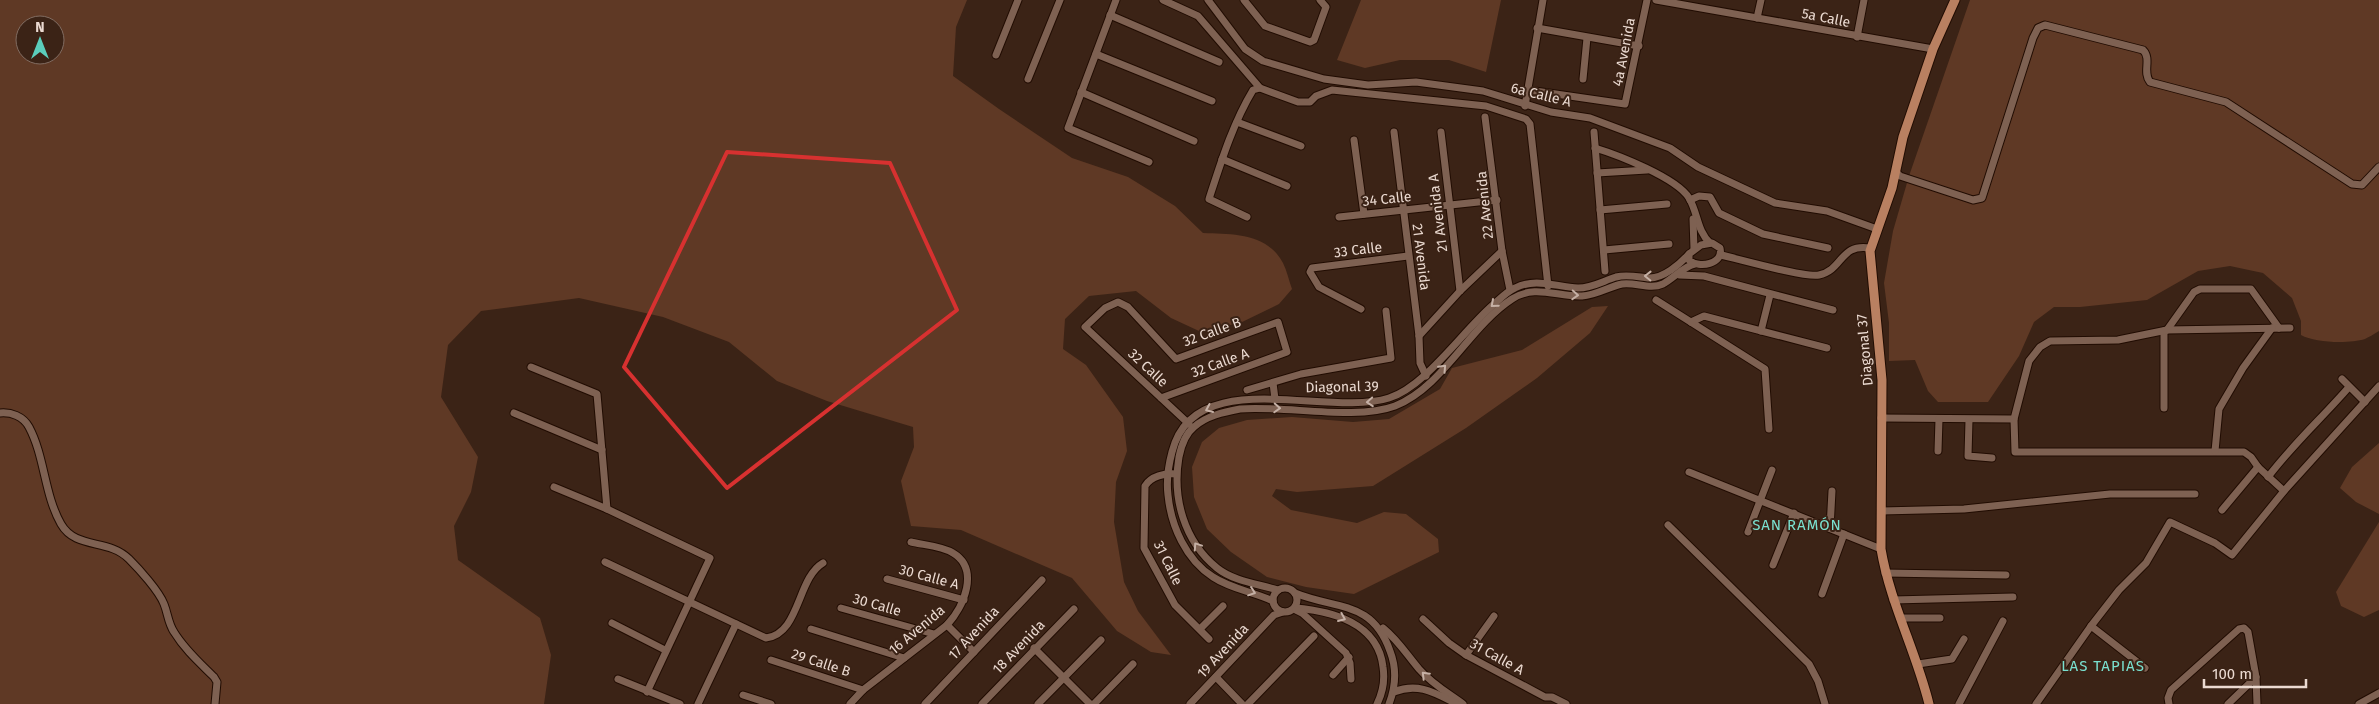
<svg xmlns="http://www.w3.org/2000/svg" width="2379" height="704" font-family="'Fira Sans',sans-serif">
	<style>
		.green { fill: #5f3925; fill-rule: evenodd }
		.lines { fill: none; stroke-linecap: round; stroke-linejoin: round }
		.minor-casing { stroke: #210c02; stroke-width: 9 }
		.major-casing { stroke: #210c02; stroke-width: 11 }
		.minor { stroke: #7e6152; stroke-width: 7 }
		.major { stroke: #b98061; stroke-width: 9 }
		.oneway { stroke: #c5b0a5 }
		.marked { fill: none; stroke: #d73130; stroke-width: 4; stroke-linejoin: round }
		.labels { text-anchor: middle; dominant-baseline: central; stroke-width: 4; stroke-linejoin: round; paint-order: stroke }
		.street-label { font-size: 14px; fill: #ebdad1; stroke: #3b2316 }
		.neighbourhood-label { font-size: 15px; letter-spacing: 1px; fill: #7ae1d0; stroke: #3b2316 }
	</style>
	<rect width="100%" height="100%" fill="#3b2316"/>
	<!-- green -->
	<g class="green">
		<path d="M0,0H967L956,27L953,76L999,109L1072,158L1128,177L1175,206L1203,233C1233,234 1267,233 1283,263C1287,271 1289,281 1292,289L1279,304L1240,323L1199,331L1171,318L1136,291L1089,296L1065,319L1063,349L1086,365L1123,417L1127,451L1116,482L1114,522L1124,582L1138,611L1171,655L1151,652L1117,631L1072,578L961,530L911,526L901,481L914,447L913,427L827,401L777,381L729,342L663,317L579,298L481,311L448,345L441,397L478,457L471,492L454,526L458,560L540,618L551,655L544,704H0ZM25,25H55V55H25Z"/>
		<path d="M1361,0H1501L1486,72L1449,60H1400L1365,68L1337,60Z"/>
		<path d="M1970,0H2379V331C2374,334 2369,337 2365,339C2349,344 2315,343 2301,335V321L2292,298L2263,273L2230,266L2198,271L2147,300L2080,307H2054L2034,322L2019,356L1988,402H1938L1928,391L1915,360L1889,361V323L1884,283L1893,231L1909,176Z"/>
		<path d="M1608,306L1590,333L1537,378L1466,428L1373,486L1297,492L1276,489L1272,496L1291,510L1357,523L1384,512L1406,514L1438,539L1439,552L1354,594L1306,587L1267,577L1231,552L1207,529L1194,497L1192,467L1202,442L1219,428L1247,420L1292,417L1353,422L1389,419L1440,389L1452,368L1522,350L1592,307Z"/>
		<path d="M2379,443V514L2356,502L2340,488L2352,467Z"/>
		<path d="M2379,522V610L2364,617L2341,606L2336,592Z"/>
	</g>
	<g class="lines">
		<defs>
			<g id="minor">
				<path d="M1116,0L1068,128L1149,162"/>
				<path d="M1163,0L1198,16L1260,88L1298,102H1310L1316,96L1332,90L1486,106L1526,119L1530,124L1548,286"/>
				<path d="M1208,0L1245,49L1263,61L1324,79L1368,85L1416,82L1483,91L1551,112L1590,118L1670,148L1698,167L1775,203L1827,211L1877,229"/>
				<path d="M1244,0L1265,26L1310,42L1314,40L1326,7L1320,0"/>
				<path d="M1656,0L1933,49"/>
				<path d="M1110,15L1219,62"/>
				<path d="M1757,18L1761,0"/>
				<path d="M1537,28L1639,46"/>
				<path d="M1857,37L1864,0"/>
				<path d="M1096,54L1212,101"/>
				<path d="M996,55L1018,0"/>
				<path d="M1028,79L1060,0"/>
				<path d="M1583,79L1587,38"/>
				<path d="M1528,90L1625,104L1647,0"/>
				<path d="M1081,92L1194,141"/>
				<path d="M1525,106L1543,0"/>
				<path d="M1485,117L1502,251L1510,290"/>
				<path d="M1237,122L1301,146"/>
				<path d="M1394,132L1419,336L1420,363L1426,376"/>
				<path d="M1441,132L1460,291"/>
				<path d="M1594,132L1605,271"/>
				<path d="M1354,140L1364,214"/>
				<path d="M1595,148C1618,155 1677,178 1689,198C1698,213 1697,231 1710,243"/>
				<path d="M1222,159L1287,186"/>
				<path d="M1896,172L1900,176L1973,200L1982,198L2033,38L2038,28L2045,25L2143,50C2152,59 2142,72 2150,82L2226,102L2352,184L2362,185L2379,167"/>
				<path d="M1597,173L1647,170"/>
				<path d="M1690,200L1699,196L1710,197L1719,213L1763,234L1828,248"/>
				<path d="M1600,210L1667,204"/>
				<path d="M1247,217L1209,199C1221,162 1233,123 1253,90L1260,88"/>
				<path d="M1339,217L1497,200"/>
				<path d="M1693,219L1694,249"/>
				<path d="M1712,243L1720,248C1724,264 1699,269 1689,260V254L1701,245Z"/>
				<path d="M1604,250L1669,244"/>
				<path d="M1721,255C1739,259 1805,278 1819,275C1843,270 1840,243 1870,248"/>
				<path d="M1679,275L1704,276L1833,310"/>
				<path d="M1656,300L1765,369L1769,429"/>
				<path d="M1361,309L1319,287L1310,272L1312,268L1408,256"/>
				<path d="M1691,322L1704,316L1827,348"/>
				<path d="M2167,330L2194,292L2200,289H2251L2279,328"/>
				<path d="M1761,331L1770,295"/>
				<path d="M2164,331V408"/>
				<path d="M1419,336L1460,291L1502,251"/>
				<path d="M531,367L597,394L607,509"/>
				<path d="M2342,379L2365,402"/>
				<path d="M1273,383L1275,399"/>
				<path d="M1247,390L1301,374L1391,358L1386,311"/>
				<path d="M1161,398L1287,352L1278,322L1176,359L1128,307L1118,302L1105,308L1085,327L1189,424"/>
				<path d="M0,413C11,412 23,416 29,427C45,457 44,494 61,524C76,550 108,538 129,559C139,569 159,591 164,604C168,614 168,623 174,632C185,650 200,663 214,677L217,682L215,704"/>
				<path d="M514,413L602,450"/>
				<path d="M1881,418L2014,419L2029,361L2040,347L2050,341L2118,340L2167,330L2290,328"/>
				<path d="M2014,419L2015,452H2244L2251,457L2258,467L2284,491"/>
				<path d="M1969,420L1968,456L1992,458"/>
				<path d="M1938,451L1939,419"/>
				<path d="M2215,451L2219,409L2243,368L2272,328"/>
				<path d="M1689,472L1881,549"/>
				<path d="M1176,474C1165,473 1151,476 1145,486L1144,548L1175,605L1209,639"/>
				<path d="M2268,477C2294,443 2322,418 2349,387"/>
				<path d="M554,487L607,509L710,558L647,692"/>
				<path d="M2222,510L2258,467"/>
				<path d="M1881,511L1964,509L2110,494H2195"/>
				<path d="M1668,525L1809,664L1818,681L1825,704"/>
				<path d="M1830,528L1832,491"/>
				<path d="M1748,532L1772,470"/>
				<path d="M605,562L766,638C800,634 797,578 823,563"/>
				<path d="M1773,565L1794,513"/>
				<path d="M1885,573L2006,575"/>
				<path d="M887,579L964,600"/>
				<circle cx="1285" cy="600" r="12"/>
				<path d="M1278,590C1258,584 1233,581 1217,568C1184,541 1172,498 1179,457C1181,447 1185,434 1194,427C1206,416 1224,412 1240,409C1284,405 1355,421 1395,406C1443,387 1469,327 1512,299C1535,284 1557,297 1582,296C1597,295 1608,287 1622,284C1636,282 1650,290 1663,284C1674,278 1684,266 1695,264"/>
				<path d="M1295,593C1337,610 1372,600 1390,651C1397,669 1396,686 1389,704"/>
				<path d="M1822,594L1844,534"/>
				<path d="M1893,600L2013,597"/>
				<path d="M1273,601C1254,592 1231,589 1213,577C1186,560 1171,526 1168,495C1166,479 1168,467 1172,452C1194,363 1327,418 1389,398C1426,386 1462,332 1493,305C1500,299 1506,292 1515,288C1536,277 1556,287 1578,288C1592,288 1603,281 1616,277C1627,274 1638,277 1648,278C1663,279 1680,264 1689,254"/>
				<path d="M841,608L934,634"/>
				<path d="M1295,608C1332,611 1378,623 1383,667C1385,680 1383,692 1377,704"/>
				<path d="M1296,610L1302,613L1346,653L1350,663L1351,679"/>
				<path d="M1900,618H1940"/>
				<path d="M1423,619L1449,643L1466,655L1545,697H1552L1566,704"/>
				<path d="M612,623L665,650"/>
				<path d="M947,625L974,652"/>
				<path d="M2091,626L2145,668"/>
				<path d="M1383,628C1398,640 1407,655 1419,669C1432,684 1448,693 1463,704"/>
				<path d="M811,629L904,658"/>
				<path d="M1200,629L1223,606"/>
				<path d="M1034,648L1090,704"/>
				<path d="M1466,655L1494,616"/>
				<path d="M771,660L863,690"/>
				<path d="M1918,664L1952,659L1964,639"/>
				<path d="M1333,675L1349,657"/>
				<path d="M1216,677L1242,704"/>
				<path d="M618,679L680,704"/>
				<path d="M1394,692C1418,682 1435,693 1457,704"/>
				<path d="M743,695L771,704"/>
				<path d="M698,704L736,624"/>
				<path d="M850,704L863,690L947,625C964,607 980,569 953,553C942,546 923,545 911,542"/>
				<path d="M925,704L1042,580"/>
				<path d="M982,704L1074,609"/>
				<path d="M1038,704L1101,640"/>
				<path d="M1094,704L1133,664"/>
				<path d="M1190,704L1274,615L1283,612"/>
				<path d="M1248,704L1314,636"/>
				<path d="M1959,704L2003,621"/>
				<path d="M2036,704L2091,626L2119,590L2146,563L2170,522L2215,543L2232,555L2284,491L2379,386"/>
				<path d="M2169,704L2168,698L2171,690L2239,629L2244,628L2248,632L2256,677L2257,704"/>
				<path d="M2228,704L2256,677"/>
				<path d="M2359,704L2379,693"/>
			</g>
			<path id="major" d="M1929,704C1916,651 1890,603 1881,549L1882,380L1870,251L1892,188L1903,137L1933,49L1955,0"/>
		</defs>
		<!-- minor casing -->
		<use href="#minor" class="minor-casing"/>
		<!-- major casing -->
		<use href="#major" class="major-casing"/>
		<!-- minor -->
		<use href="#minor" class="minor"/>
		<!-- major -->
		<use href="#major" class="major"/>
	</g>
	<!-- one-way arrows -->
	<defs><path id="oneway-chevron" d="M-2-3.5L2.5 0L-2 3.5" fill="none" stroke-width="1.6" stroke-linecap="round" stroke-linejoin="round" transform="scale(1.25)"/></defs>
	<g class="oneway">
		<use href="#oneway-chevron" transform="translate(1648 276) rotate(-179)"/>
		<use href="#oneway-chevron" transform="translate(1575 295) rotate(3)"/>
		<use href="#oneway-chevron" transform="translate(1494 304) rotate(139)"/>
		<use href="#oneway-chevron" transform="translate(1443 368) rotate(-47)"/>
		<use href="#oneway-chevron" transform="translate(1370 402) rotate(176)"/>
		<use href="#oneway-chevron" transform="translate(1277 408) rotate(3)"/>
		<use href="#oneway-chevron" transform="translate(1209 409) rotate(156)"/>
		<use href="#oneway-chevron" transform="translate(1197 546) rotate(-124)"/>
		<use href="#oneway-chevron" transform="translate(1252 592) rotate(19)"/>
		<use href="#oneway-chevron" transform="translate(1342 618) rotate(23)"/>
		<use href="#oneway-chevron" transform="translate(1425 675) rotate(-135)"/>
	</g>
	<!-- marked area -->
	<path class="marked" d="M727,152L890,163L957,310L727,488L624,367Z"/>
	<g class="labels">
		<!-- street labels -->
		<g class="street-label">
			<text transform="translate(1826 18) rotate(11)">5a Calle</text>
			<text transform="translate(1624 52) rotate(-79)">4a Avenida</text>
			<text transform="translate(1541 95) rotate(14)">6a Calle A</text>
			<text transform="translate(1387 199) rotate(-6)">34 Calle</text>
			<text transform="translate(1485 205) rotate(-96)">22 Avenida</text>
			<text transform="translate(1438 213) rotate(-97)">21 Avenida A</text>
			<text transform="translate(1358 250) rotate(-7)">33 Calle</text>
			<text transform="translate(1421 257) rotate(83)">21 Avenida</text>
			<text transform="translate(1212 332) rotate(-20)">32 Calle B</text>
			<text transform="translate(1865 350) rotate(-95)">Diagonal 37</text>
			<text transform="translate(1220 363) rotate(-20)">32 Calle A</text>
			<text transform="translate(1148 368) rotate(43)">32 Calle</text>
			<text transform="translate(1342 387) rotate(-1)">Diagonal 39</text>
			<text transform="translate(1168 563) rotate(64)">31 Calle</text>
			<text transform="translate(929 577) rotate(15)">30 Calle A</text>
			<text transform="translate(877 605) rotate(16)">30 Calle</text>
			<text transform="translate(917 630) rotate(-40)">16 Avenida</text>
			<text transform="translate(974 633) rotate(-47)">17 Avenida</text>
			<text transform="translate(1019 647) rotate(-46)">18 Avenida</text>
			<text transform="translate(1223 651) rotate(-47)">19 Avenida</text>
			<text transform="translate(1497 657) rotate(29)">31 Calle A</text>
			<text transform="translate(821 663) rotate(18)">29 Calle B</text>
		</g>
		<!-- neighbourhood labels -->
		<g class="neighbourhood-label">
			<text x="1797" y="525">SAN RAMÓN</text>
			<text x="2103" y="666">LAS TAPIAS</text>
		</g>
	</g>
	<!-- north arrow -->
	<g transform="translate(40 40)"><circle r="24" fill="#3b2316" stroke="#816c61"/>
	<path d="M0-4L9 19L0 12L-9 19Z" fill="#5bcebc"/>
	<text y="-8" font-size="14" font-weight="bold" text-anchor="middle" fill="#ebdad1">N</text>
	</g>
	<!-- scale -->
	<path d="M2204 679v8h102v-8" fill="none" stroke="#ebdad1" stroke-width="2.5"/>
	<text x="2212" y="679" font-size="15" fill="#ebdad1" stroke="#3b2316" stroke-width="4" paint-order="stroke">100 m</text>
</svg>
